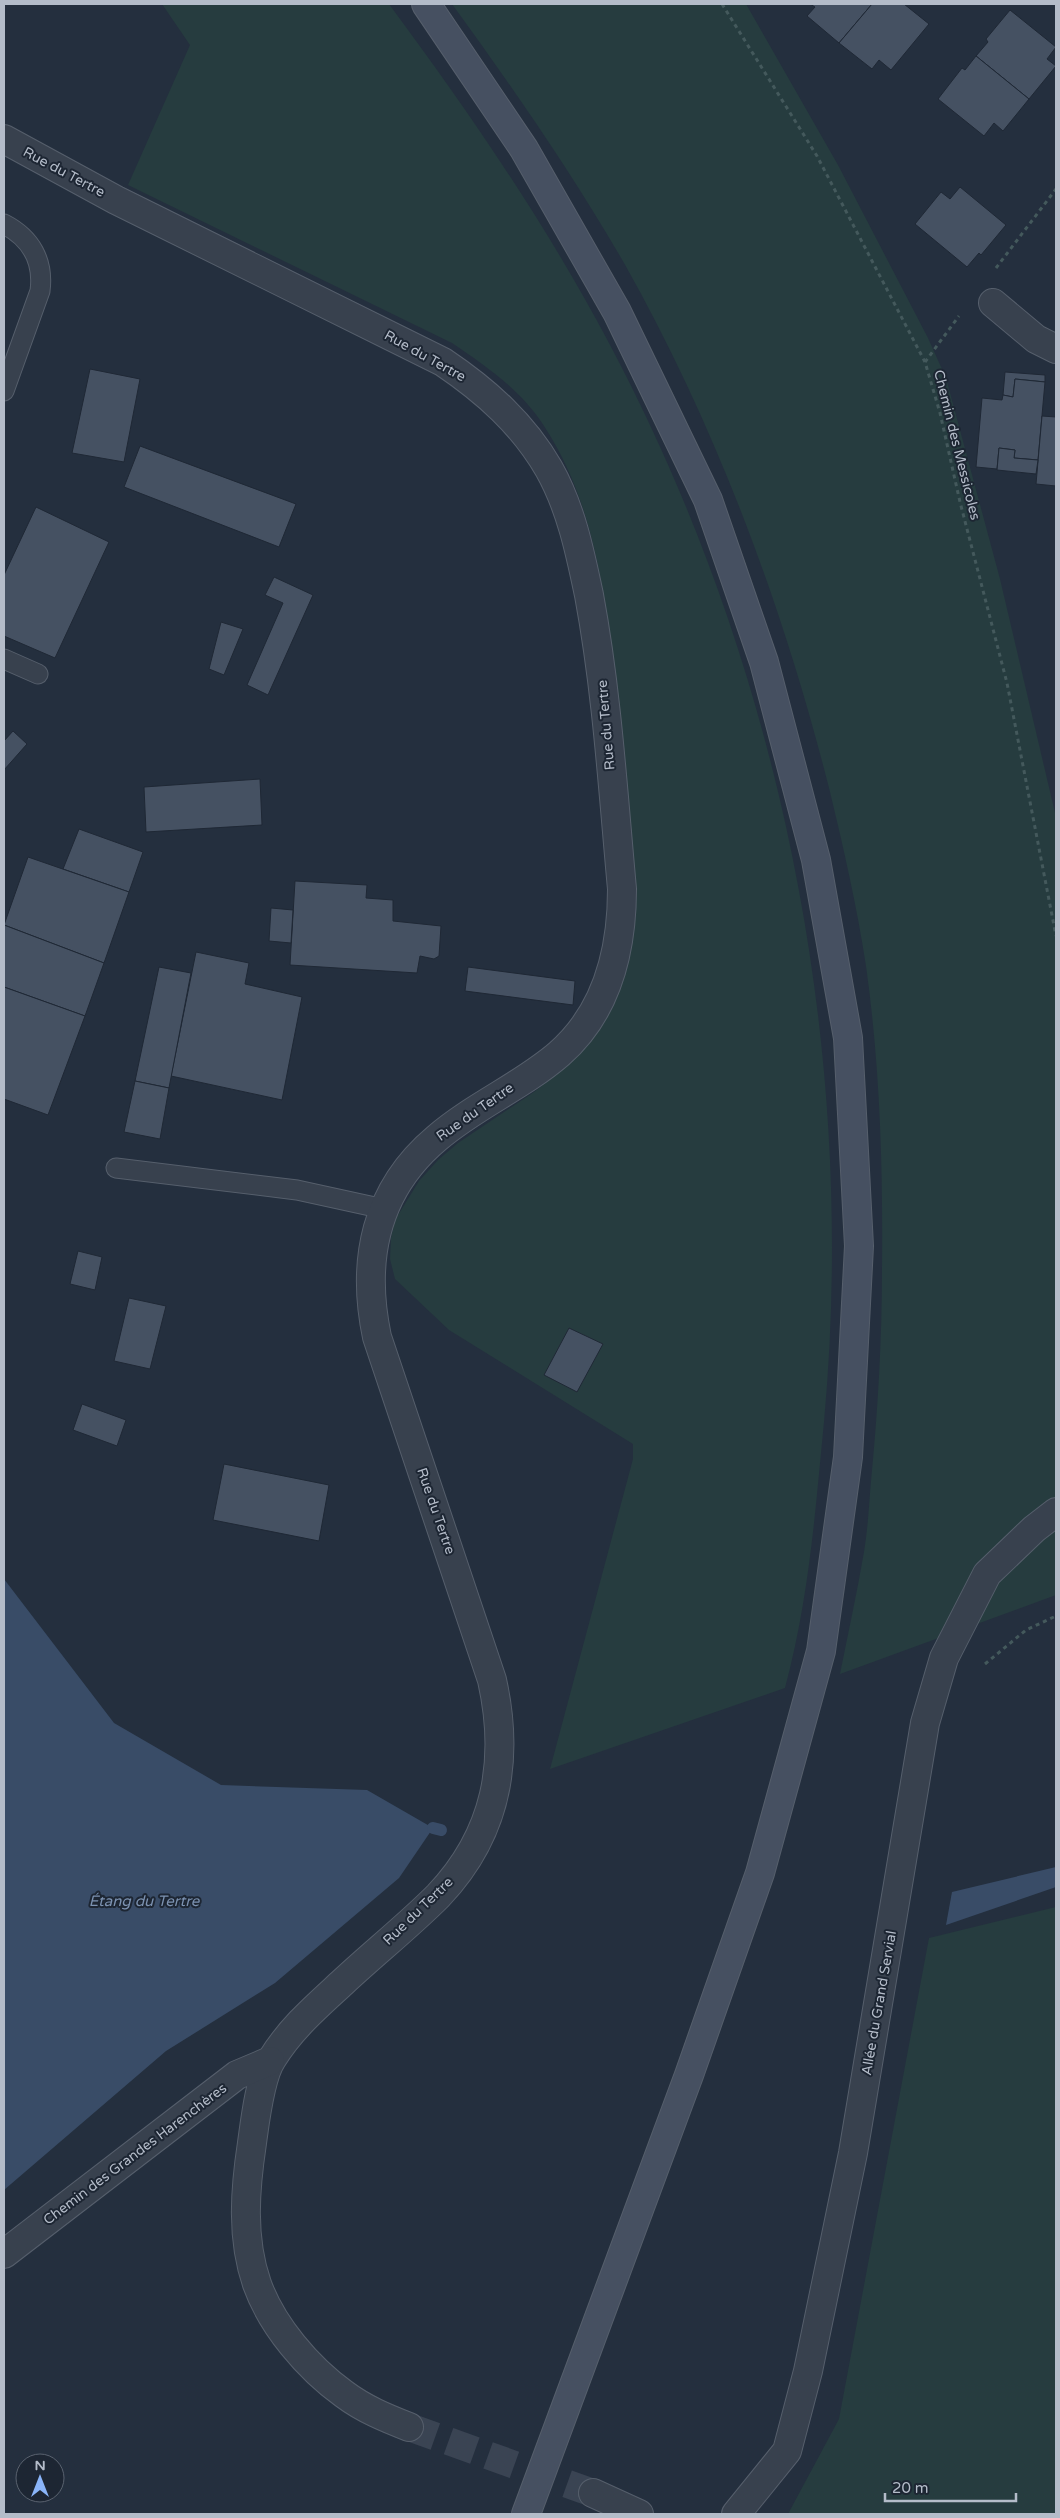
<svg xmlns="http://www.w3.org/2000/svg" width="1060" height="2518" font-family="'Varela Round',sans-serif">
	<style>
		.green { fill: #263c3f }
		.water { fill: #394c67 }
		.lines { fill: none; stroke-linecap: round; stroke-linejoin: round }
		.stream { stroke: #394c67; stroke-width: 12 }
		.building { fill: #455162; stroke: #1f2835 }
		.minor-tunnel { stroke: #3a4453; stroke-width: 28; stroke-dasharray: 28 14; stroke-linecap: butt }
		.service-casing { stroke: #565f6c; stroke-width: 21 }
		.minor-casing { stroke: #565f6c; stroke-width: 30 }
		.secondary-casing { stroke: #565f6c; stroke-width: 30 }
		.path { stroke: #44595c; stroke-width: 3; stroke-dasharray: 4 4; stroke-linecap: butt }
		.service { stroke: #38414e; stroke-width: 19 }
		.minor { stroke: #38414e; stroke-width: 28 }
		.secondary { stroke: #465061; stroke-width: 28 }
		.labels { text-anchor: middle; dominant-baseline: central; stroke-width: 4; stroke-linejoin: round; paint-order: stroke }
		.street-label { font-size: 14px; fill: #b4bcc9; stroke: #1d2633 }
		.water-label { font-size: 15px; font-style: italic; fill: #7c92b1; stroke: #1d2633 }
	</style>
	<rect width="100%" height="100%" fill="#242f3e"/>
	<!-- green -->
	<g class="green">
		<path d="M162,4H389C469,112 546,224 609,343C783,670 858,1054 824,1422C815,1514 809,1598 785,1688L550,1769L633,1459V1444L449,1330L395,1279L390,1259L391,1238L395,1220L419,1181L438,1160L458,1143L534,1092L562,1070L586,1044L621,982L631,948L636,913C629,837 623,762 615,686C605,596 595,504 544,426C522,391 486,366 452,343L128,185L190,45Z"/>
		<path d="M452,4H746L838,165L928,338L946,378L1000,579L1056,817V1595L840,1674C848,1633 857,1593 864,1552C868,1528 869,1504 871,1481C878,1410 882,1339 882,1268C883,1167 880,1066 866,966C857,907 844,850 830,792C784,609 717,428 624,263C572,173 513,88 452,4Z"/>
		<path d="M1056,1907V2514H788L839,2419L929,1938Z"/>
	</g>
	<!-- water -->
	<g class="water">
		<path d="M4,1579L114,1723L221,1785L367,1790L433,1828L399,1878L275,1983L166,2051L4,2190Z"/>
		<path d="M1056,1867V1887L946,1925L952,1892Z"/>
	</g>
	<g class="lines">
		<!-- stream -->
		<path class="stream" d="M433,1828L441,1830"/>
	</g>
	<!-- building -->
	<g class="building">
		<path d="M810,4H872L839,43L807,16L815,7Z"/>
		<path d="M872,4H904L929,24L891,70L879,60L872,69L839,43Z"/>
		<path d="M1010,10L1056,47L1047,59L1056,66L1029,99L976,56L988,42L986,39Z"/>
		<path d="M976,56L1029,99L1003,131L994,123L984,136L938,99L962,68L965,70Z"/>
		<path d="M960,187L1006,225L981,255L979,253L967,267L915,224L941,192L950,199Z"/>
		<path d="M90,369L140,379L124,462L72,453Z"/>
		<path d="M1005,372L1045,375V382L1015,379L1013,397L1003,395Z"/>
		<path d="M1015,379L1045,382L1038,460L1014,458L1015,450L999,448L997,469L976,467L982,398L1002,400L1003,395L1013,397Z"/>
		<path d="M1042,416L1056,417V486L1036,484Z"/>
		<path d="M140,446L296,504L279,547L124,487Z"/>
		<path d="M999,448L1015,450L1014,458L1038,460L1036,474L997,470Z"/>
		<path d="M36,507L109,542L55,658L4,636V575Z"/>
		<path d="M274,577L313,595L268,695L247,685L283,603L265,595Z"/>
		<path d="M221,622L243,629L224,675L209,669Z"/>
		<path d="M13,731L27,744L4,770V741Z"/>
		<path d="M260,779L262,825L146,832L144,787Z"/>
		<path d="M79,829L143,852L129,892L63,869Z"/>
		<path d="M28,857L129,892L104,963L4,925Z"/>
		<path d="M295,881L367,885L366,898L393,900V921L441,926L439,956L434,959L420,956L417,973L290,965Z"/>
		<path d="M271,908L293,910L291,943L269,941Z"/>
		<path d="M4,925L104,963L85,1016L4,987Z"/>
		<path d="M196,952L249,963L245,984L302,997L282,1100L171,1076Z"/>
		<path d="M159,967L191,973L169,1088L135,1081Z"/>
		<path d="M468,967L575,981L573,1005L465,991Z"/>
		<path d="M4,987L85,1016L48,1115L4,1099Z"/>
		<path d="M135,1081L169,1088L160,1139L124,1132Z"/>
		<path d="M78,1251L102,1257L95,1290L70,1284Z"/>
		<path d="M129,1298L166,1306L150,1369L114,1361Z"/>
		<path d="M569,1328L603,1344L577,1392L544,1375Z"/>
		<path d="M82,1404L126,1420L117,1446L73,1430Z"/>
		<path d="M224,1464L329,1485L319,1541L213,1520Z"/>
	</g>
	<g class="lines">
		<!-- minor-tunnel -->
		<path class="minor-tunnel" d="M409,2427L593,2493"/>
		<defs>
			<g id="service">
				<path d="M4,224C31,238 44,261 40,291L4,391"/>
				<path d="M4,659L38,674"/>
				<path d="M116,1168L297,1190L384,1209"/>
			</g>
			<g id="minor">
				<path d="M4,139L116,200L443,362C486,391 523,424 549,469C571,508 580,552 589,595C607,692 613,791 622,889C622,950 607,1012 559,1054C522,1086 474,1106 437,1138C375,1190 361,1261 377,1337L492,1680C510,1761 497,1834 438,1896C408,1926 374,1953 343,1982C317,2006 291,2028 272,2059C260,2077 255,2121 252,2143C245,2189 241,2238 257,2284C272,2326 308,2368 344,2394C364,2409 386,2418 409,2427"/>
				<path d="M993,303L1036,339L1056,349"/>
				<path d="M4,2254L237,2075L270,2061"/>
				<path d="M593,2493L639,2514"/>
				<path d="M736,2514L787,2451L808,2371L853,2153L925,1723L944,1658L987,1574L1034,1529L1056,1512"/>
			</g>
			<path id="secondary" d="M426,4L524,149L617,312L708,500L764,662L816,860L848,1038L859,1246L848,1457L821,1651L760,1873L689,2075L526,2514"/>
		</defs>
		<!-- service casing -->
		<use href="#service" class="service-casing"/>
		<!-- minor casing -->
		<use href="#minor" class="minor-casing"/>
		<!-- secondary casing -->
		<use href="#secondary" class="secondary-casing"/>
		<!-- path -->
		<g class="path">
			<path d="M722,4L817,156L925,362L940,413L960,502L1007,683L1056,936"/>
			<path d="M996,268L1056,189"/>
			<path d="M925,362L959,316"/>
			<path d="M985,1664L1026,1630L1056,1616"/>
		</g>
		<!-- service -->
		<use href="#service" class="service"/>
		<!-- minor -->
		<use href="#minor" class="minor"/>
		<!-- secondary -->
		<use href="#secondary" class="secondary"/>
	</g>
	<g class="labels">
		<!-- street labels -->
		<g class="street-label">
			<text transform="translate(64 172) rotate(28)">Rue du Tertre</text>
			<text transform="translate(425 356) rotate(29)">Rue du Tertre</text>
			<text transform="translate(957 445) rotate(76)">Chemin des Messicoles</text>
			<text transform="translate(606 725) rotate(-95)">Rue du Tertre</text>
			<text transform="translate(475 1112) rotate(-35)">Rue du Tertre</text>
			<text transform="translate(436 1511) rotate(71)">Rue du Tertre</text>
			<text transform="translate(418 1911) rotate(-44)">Rue du Tertre</text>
			<text transform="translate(879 2003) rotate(-80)">Allée du Grand Servial</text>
			<text transform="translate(135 2154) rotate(-37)">Chemin des Grandes Harenchères</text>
		</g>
		<!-- water labels -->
		<g class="water-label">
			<text x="144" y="1901">Étang du Tertre</text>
		</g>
	</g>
	<!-- border -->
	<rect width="1060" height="2518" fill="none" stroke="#b4bcc9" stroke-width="10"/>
	<!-- north arrow -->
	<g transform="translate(40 2478)"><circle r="24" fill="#1d2633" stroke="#59626f"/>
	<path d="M0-4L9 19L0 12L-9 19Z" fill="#8ab4f8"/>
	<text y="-8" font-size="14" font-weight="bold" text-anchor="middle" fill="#b4bcc9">N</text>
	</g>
	<!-- scale -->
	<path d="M885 2493v8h131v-8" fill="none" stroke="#b4bcc9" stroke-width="2.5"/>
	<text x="892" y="2493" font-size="15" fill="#b4bcc9" stroke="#1d2633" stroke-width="4" paint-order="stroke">20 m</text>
</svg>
